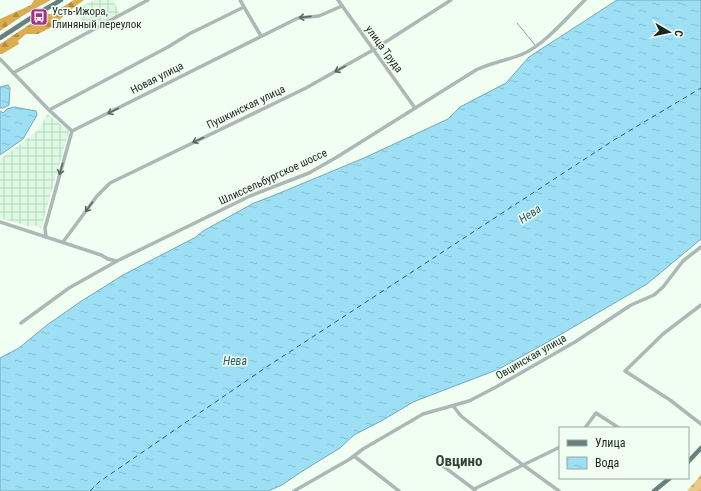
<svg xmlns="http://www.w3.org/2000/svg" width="701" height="491" font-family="'Roboto Condensed',sans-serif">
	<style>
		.industrial { fill: url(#industrial-grid) }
		.forest { fill: url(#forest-firs) }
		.cemetery { fill: url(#cemetery-stones) }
		.water { fill: url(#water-ripples); stroke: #77a8b4 }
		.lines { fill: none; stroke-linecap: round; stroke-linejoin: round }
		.stream { stroke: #77a8b4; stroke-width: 1 }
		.ferry { stroke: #295e6d; stroke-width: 1; stroke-dasharray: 5 4; stroke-linecap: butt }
		.minor { stroke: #abb8b6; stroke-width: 3.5 }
		.major { stroke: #68817d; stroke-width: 4.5 }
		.oneway { stroke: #5d6762 }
		.labels { text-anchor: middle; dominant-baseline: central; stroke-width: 3; stroke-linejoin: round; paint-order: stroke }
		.poi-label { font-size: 11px; fill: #1d251e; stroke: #f1fff3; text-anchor: start }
		.street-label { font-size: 11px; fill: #1d251e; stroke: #f1fff3 }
		.water-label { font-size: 12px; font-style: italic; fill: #295e6d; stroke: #f1fff3 }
		.district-label { font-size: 15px; font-weight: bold; fill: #324536; stroke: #f1fff3 }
	</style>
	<defs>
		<pattern id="industrial-grid" width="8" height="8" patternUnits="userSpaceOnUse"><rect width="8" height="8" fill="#dcf9e1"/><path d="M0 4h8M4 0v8" fill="none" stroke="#bcd5c1"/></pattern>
		<pattern id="forest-firs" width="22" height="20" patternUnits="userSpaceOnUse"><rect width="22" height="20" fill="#dbac50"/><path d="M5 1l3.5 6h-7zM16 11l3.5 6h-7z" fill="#b18c42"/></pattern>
		<pattern id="cemetery-stones" width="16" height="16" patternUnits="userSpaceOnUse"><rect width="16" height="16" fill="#edc885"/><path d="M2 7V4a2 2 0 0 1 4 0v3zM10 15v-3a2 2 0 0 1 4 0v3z" fill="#cbac72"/></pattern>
		<pattern id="water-ripples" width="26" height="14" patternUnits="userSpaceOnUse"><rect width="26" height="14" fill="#9de0f5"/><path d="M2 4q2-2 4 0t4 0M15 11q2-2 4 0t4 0" fill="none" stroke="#87c0d2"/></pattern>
	</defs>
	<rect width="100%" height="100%" fill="#f1fff3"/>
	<!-- industrial -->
	<g class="industrial">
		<path d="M94,0H113L120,14L86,31L76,10Z"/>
		<path d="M47,114L69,131L41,228L33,225L32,227L0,218V159L31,136L41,127Z"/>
	</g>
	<!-- forest -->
	<g class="forest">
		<path d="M34,0H51L27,13L0,31V19L31,5Z"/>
		<path d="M74,0H84L65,14L56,24L50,28L38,34H26L18,41L19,44L2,54H0V44L38,19L40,21L43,19L42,17L47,14H51Z"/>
	</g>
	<!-- cemetery -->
	<path class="cemetery" d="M701,475V491H687L700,476Z"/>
	<!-- water -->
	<g class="water">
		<path d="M617,0H701V239L647,284L546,343L499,369L413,402L383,420L354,435L340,448L301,472L282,485L268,491H0V358L19,348L47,325L80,302L123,275L196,237L203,231L254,203L275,195L364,158L448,119L460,107L506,83L529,57Z"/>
		<path d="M8,85L10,88L9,105L3,108H0V87Z"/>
		<path d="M14,107L36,111L37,115L23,139L0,155V111L3,113L7,109Z"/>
	</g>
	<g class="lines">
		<!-- stream -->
		<path class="stream" d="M517,23L535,45"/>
		<!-- ferry -->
		<path class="ferry" d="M90,491L99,482L265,368L614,140L701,88"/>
		<!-- minor -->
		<g class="minor">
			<path d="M240,0L261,36"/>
			<path d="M338,0L415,108"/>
			<path d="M0,59L49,110L72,131"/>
			<path d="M13,73L148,0"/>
			<path d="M49,110L168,47L189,34L244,7"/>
			<path d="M0,222L101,255L108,259L117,261"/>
			<path d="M46,237L45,228L72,131L298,18L319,16L342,6"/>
			<path d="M63,242L97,196L110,183L306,88L373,50L451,0"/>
			<path d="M701,305L663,334L625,371L670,400L701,424"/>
			<path d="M21,323L69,288L117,261L250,196L309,173L337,157L476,70C492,62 510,60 525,53C546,43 568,16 585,0"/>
			<path d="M454,407L461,416L523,465L559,491"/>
			<path d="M585,428L596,413L619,428"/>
			<path d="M354,456L399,491"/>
			<path d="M439,463L475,490"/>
			<path d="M474,489L560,447"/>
			<path d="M294,491L350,459L363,449L423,414L469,401L496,387L575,342L631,305L654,295L663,287L683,261L701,247"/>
		</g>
		<!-- major -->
		<g class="major">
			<path d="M0,38L37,14L61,0"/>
			<path d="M688,462L701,448"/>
			<path d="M654,491L670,478"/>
		</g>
	</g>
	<!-- one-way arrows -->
	<defs><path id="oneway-shaft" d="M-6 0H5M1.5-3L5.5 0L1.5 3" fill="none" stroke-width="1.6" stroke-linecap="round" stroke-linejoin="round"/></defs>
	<g class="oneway">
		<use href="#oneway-shaft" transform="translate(305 17) rotate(174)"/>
		<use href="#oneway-shaft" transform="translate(340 69) rotate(151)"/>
		<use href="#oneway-shaft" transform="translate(113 111) rotate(153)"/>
		<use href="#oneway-shaft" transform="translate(198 140) rotate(155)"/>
		<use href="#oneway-shaft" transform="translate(61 169) rotate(106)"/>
		<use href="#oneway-shaft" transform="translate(89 207) rotate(126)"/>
	</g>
	<!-- icons -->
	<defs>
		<symbol id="bus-square" viewBox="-11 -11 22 22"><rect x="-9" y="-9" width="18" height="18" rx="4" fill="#a73189" stroke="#f1fff3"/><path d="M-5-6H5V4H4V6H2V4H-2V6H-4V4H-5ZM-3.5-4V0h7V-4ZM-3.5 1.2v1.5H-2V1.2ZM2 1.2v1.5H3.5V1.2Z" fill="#fff"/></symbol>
	</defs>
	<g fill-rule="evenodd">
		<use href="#bus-square" x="29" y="7" width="20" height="20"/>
	</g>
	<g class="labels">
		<!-- poi labels -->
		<g class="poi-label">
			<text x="52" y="11">Усть-Ижора,<tspan x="52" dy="13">Глиняный переулок</tspan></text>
		</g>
		<!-- street labels -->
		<g class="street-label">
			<text transform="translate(384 49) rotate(54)">улица Труда</text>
			<text transform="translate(157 78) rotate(-27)">Новая улица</text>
			<text transform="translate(246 107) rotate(-26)">Пушкинская улица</text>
			<text transform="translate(273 177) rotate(-25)">Шлиссельбургское шоссе</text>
			<text transform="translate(531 357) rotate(-30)">Овцинская улица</text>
		</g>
		<!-- water labels -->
		<g class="water-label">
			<text transform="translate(530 214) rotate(-34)">Нева</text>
			<text x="235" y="361">Нева</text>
		</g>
		<!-- district labels -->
		<g class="district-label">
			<text x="459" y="461">Овцино</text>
		</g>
	</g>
	<!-- legend -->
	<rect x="559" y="427" width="130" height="52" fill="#f1fff3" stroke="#9ca89e"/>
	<rect x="567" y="440" width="20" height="6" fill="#68817d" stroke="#9ca89e"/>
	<text x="595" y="447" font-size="12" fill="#1d251e">Улица</text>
	<rect x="567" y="457" width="20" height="12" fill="url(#water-ripples)" stroke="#9ca89e"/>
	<text x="595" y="467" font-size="12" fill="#1d251e">Вода</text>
	<!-- north arrow -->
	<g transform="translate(669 32) rotate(99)" stroke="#f1fff3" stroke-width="3" paint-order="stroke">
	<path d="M0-3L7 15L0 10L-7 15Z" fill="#1d251e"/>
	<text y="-6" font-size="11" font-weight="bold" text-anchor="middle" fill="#1d251e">С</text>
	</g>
</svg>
